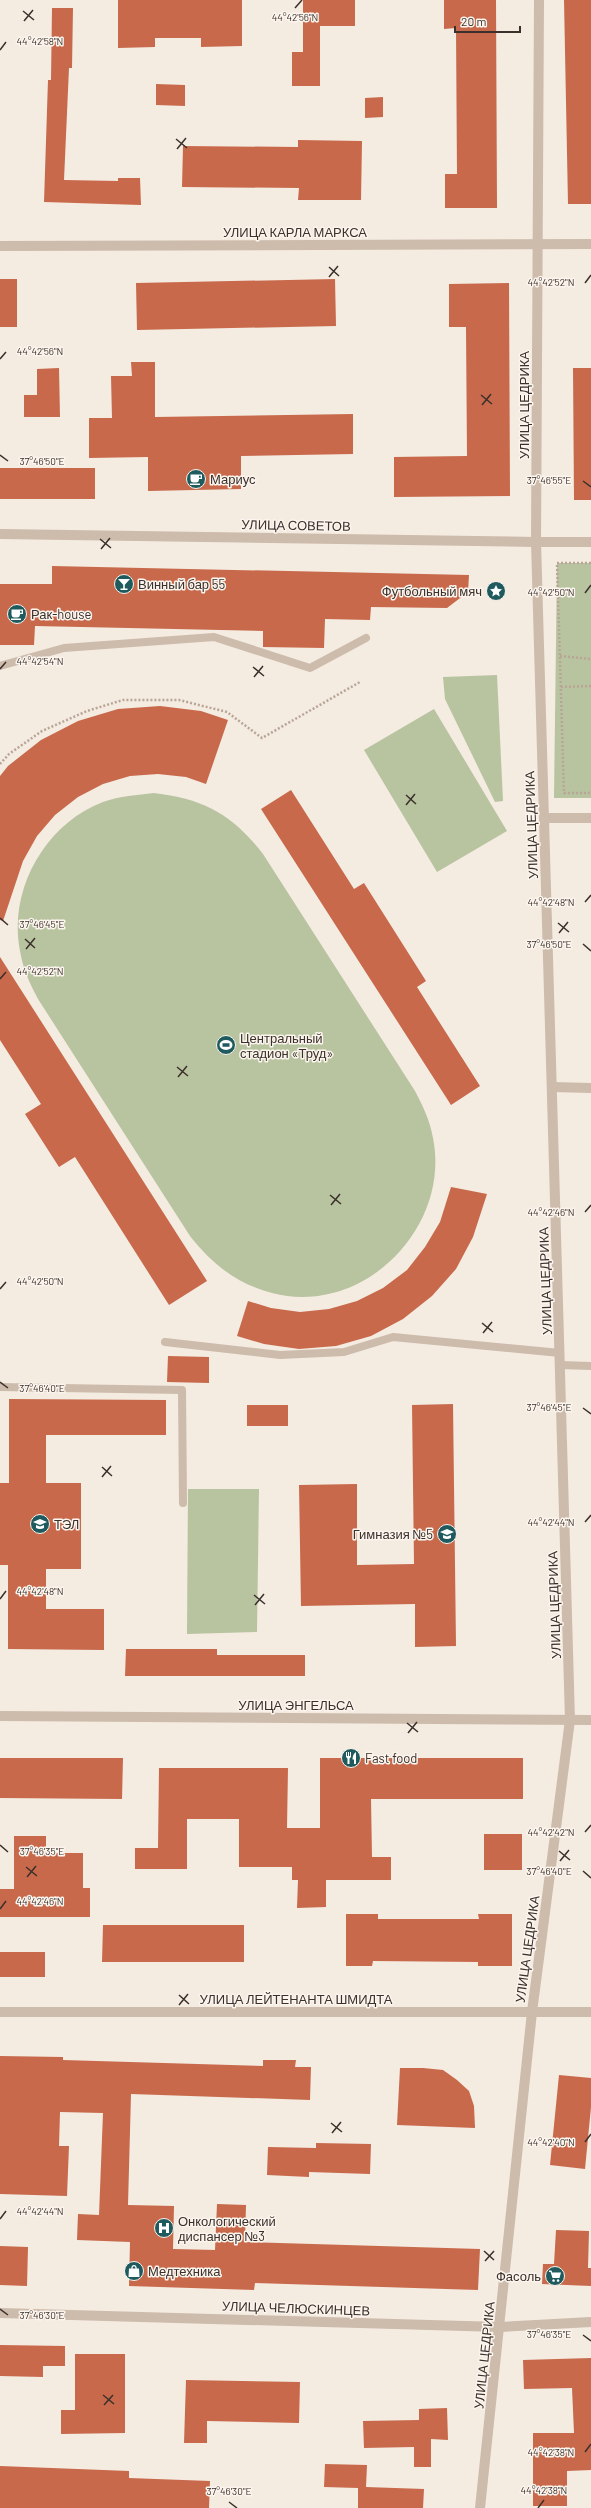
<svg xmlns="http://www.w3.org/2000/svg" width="591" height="2508" font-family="Barlow,sans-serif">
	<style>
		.green { fill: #b8c4a0 }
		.building { fill: #c8694b }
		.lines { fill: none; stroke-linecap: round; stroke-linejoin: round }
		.path { stroke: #b9a596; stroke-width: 2.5; stroke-dasharray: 2 2; stroke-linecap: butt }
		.service { stroke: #cdbbac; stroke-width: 8 }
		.minor { stroke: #cdbbac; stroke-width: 10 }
		.tertiary { stroke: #cdbbac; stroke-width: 10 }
		.ticks { fill: none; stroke: #3b302b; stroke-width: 1.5 }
		.labels { text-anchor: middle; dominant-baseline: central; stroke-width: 3; stroke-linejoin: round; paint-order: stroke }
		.street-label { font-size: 13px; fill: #3b302b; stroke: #fbf5ee }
		.poi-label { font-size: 13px; fill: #3b302b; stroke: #fbf5ee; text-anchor: start }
		.ticks-label { font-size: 10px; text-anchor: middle; fill: #3b302b; stroke: #fbf5ee; stroke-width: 3; stroke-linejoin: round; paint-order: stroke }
	</style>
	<rect width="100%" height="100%" fill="#f4ebe1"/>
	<!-- green -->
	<g class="green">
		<path d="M557,563H591V798H554Z"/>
		<path d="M497,675L503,801L495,802L445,699L443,677Z"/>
		<path d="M434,709L507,831L437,872L364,750Z"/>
		<path d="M154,793C204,799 232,814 263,854L415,1091C423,1106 430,1121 433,1138C451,1228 363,1317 272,1293C237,1284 212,1264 190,1236L38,999C30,984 23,969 20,951C8,890 45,824 103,802C120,796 137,795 154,793Z"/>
		<path d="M188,1489H259L257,1632L187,1634Z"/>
	</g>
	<!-- building -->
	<g class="building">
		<path d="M118,0H242V46L201,47V38H155V47L118,48Z"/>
		<path d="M303,0H355V26H320V86H292V52H303Z"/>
		<path d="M444,0H496L497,208H445V174H457L456,28L444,29Z"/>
		<path d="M564,0H591V204H568Z"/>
		<path d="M52,8H73L72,68H69L64,180L118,181V178H140L141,205L44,202L48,80H51Z"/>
		<path d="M156,84L185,85V106L156,105Z"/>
		<path d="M383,97V117L365,118V98Z"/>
		<path d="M298,140L362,141L361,200H298L299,188L182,187L183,146L298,147Z"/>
		<rect x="0" y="279" width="17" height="48"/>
		<path d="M335,279L336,326L137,330L136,283Z"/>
		<path d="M509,283L510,496L394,497V457L467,456L466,327H449V284Z"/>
		<path d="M131,362H155V417L353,414V454L241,456V489L148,491V457L89,458V418H112L111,376H132Z"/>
		<path d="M59,368L60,417H24V395H37V369Z"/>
		<path d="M573,368H591V500H574Z"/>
		<rect x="0" y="468" width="95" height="31"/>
		<path d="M52,566L469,575L468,592L447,608L371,607L370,620L325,619L324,648L263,647V631L35,626L34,645H0V584H52Z"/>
		<path d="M160,706L201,711L228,720L206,784L186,777L158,774L130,776L103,784L78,797L55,815L37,836L23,861L3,921L0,920V776L8,766L41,740L78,721L118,709Z"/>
		<path d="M291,790L354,889L364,883L426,981L417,987L480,1086L451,1105L261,809Z"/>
		<path d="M0,957L207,1281L169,1305L75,1157L59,1167L25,1114L41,1104L0,1040Z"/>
		<path d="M451,1187L487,1194L473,1237L456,1269L432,1296L403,1319L371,1336L336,1346L299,1349L264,1344L237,1336L248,1301L271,1308L300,1312L329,1309L357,1301L383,1288L407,1270L425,1247L440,1222Z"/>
		<path d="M168,1356L209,1357V1383L167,1382Z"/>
		<path d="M9,1399L166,1400V1435H46V1483H81V1569H46V1609H104V1650L8,1649V1565H0V1483H9Z"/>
		<path d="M453,1404L456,1646L415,1647V1604L301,1606L299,1485L357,1484V1565L414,1564L412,1405Z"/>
		<rect x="247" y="1405" width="41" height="21"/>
		<path d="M126,1649H217V1655H305V1676H125Z"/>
		<path d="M0,1758H123L122,1799L0,1798Z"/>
		<path d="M320,1758H523V1799H371L372,1857H391V1880H326V1907L297,1908L298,1880H292V1867H239V1819H187V1869H135V1848H158L159,1768H288L287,1828H320Z"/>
		<rect x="484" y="1834" width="38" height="36"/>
		<path d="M14,1836H46V1853H83V1888H90V1917H0V1889H14Z"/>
		<path d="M346,1914H378V1919H479L478,1914H512V1966H478V1962L373,1961L372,1966H346Z"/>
		<path d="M103,1925H244V1962H102Z"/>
		<rect x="0" y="1952" width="45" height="25"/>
		<path d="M0,2056L63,2057V2060L263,2066V2060H296L295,2067H311L310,2100L131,2094L128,2205L174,2206L173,2249L215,2250L217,2204L246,2205L245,2242L480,2249L478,2290L255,2283L254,2290L129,2286L130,2242L77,2240L78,2214L99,2215L103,2113L60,2112L59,2146H69L67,2196L0,2194Z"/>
		<path d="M400,2068H423L443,2070L457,2080L469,2091L474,2106L475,2128L397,2125Z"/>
		<path d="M559,2075L591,2078V2107L585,2169L550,2165Z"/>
		<path d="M316,2143L371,2144L370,2174L309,2172V2177L267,2175L268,2147L316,2148Z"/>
		<path d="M556,2230L589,2231L588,2268H591V2286L542,2284L543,2264H554Z"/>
		<path d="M0,2246L28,2247L27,2286L0,2285Z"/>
		<path d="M0,2345L65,2346V2366H43V2377L0,2376Z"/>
		<path d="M75,2354H125V2433L61,2434V2410H75Z"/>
		<path d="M591,2358V2470L567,2471V2506H533V2433H574L572,2388L524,2389L523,2360Z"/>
		<path d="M186,2380L300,2382L299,2423L207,2421V2443H184Z"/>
		<path d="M447,2408L448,2440L431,2439V2467H414V2447L364,2448L363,2421L419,2420V2409Z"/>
		<path d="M325,2464L367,2465L366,2487L424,2489L423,2508H358V2488L324,2487Z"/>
		<path d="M0,2466L129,2471V2478L210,2481L209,2508H0Z"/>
	</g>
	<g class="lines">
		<!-- path -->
		<g class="path">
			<path d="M591,563H557L564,793H591"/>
			<path d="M560,656L591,659"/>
			<path d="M561,687L591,686"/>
			<path d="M0,764L9,754L42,731L87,711L123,700H179L227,712L262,738L360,682"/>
		</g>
		<!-- service -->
		<g class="service">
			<path d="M0,666L64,648L214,637L310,668L366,638"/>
			<path d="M165,1342L280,1355L344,1352L393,1337L560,1353"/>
			<path d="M560,1365L591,1366"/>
			<path d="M0,1387L182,1390L183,1503"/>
		</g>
		<!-- minor -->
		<g class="minor">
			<path d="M0,246L591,244"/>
			<path d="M536,542H591"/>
			<path d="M544,818H591"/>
			<path d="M552,1087L591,1088"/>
			<path d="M0,2313L500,2327L591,2322"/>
		</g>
		<!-- tertiary -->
		<g class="tertiary">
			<path d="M0,534L536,542"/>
			<path d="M0,1716L591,1720"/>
			<path d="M0,2012H591"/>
			<path d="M480,2508L532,2012L570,1720L536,542L539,0"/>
		</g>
	</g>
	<!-- ticks -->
	<path class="ticks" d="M295,8L302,0M23,11L34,20M24,21L33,10M0,50L6,42M176,139L187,148M177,149L186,138M329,267L339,276M329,277L338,266M585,283L591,275M0,359L6,352M481,395L492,404M482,405L491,394M0,455L8,461M583,481L591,487M100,539L111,548M101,549L110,538M585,593L591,585M253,667L264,676M0,669L6,662M254,677L263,666M406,795L416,804M406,805L415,794M585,902L591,895M0,918L8,925M558,923L569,932M559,933L568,922M25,939L35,948M583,944L591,951M26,949L35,938M0,979L6,972M177,1067L188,1076M178,1077L187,1066M330,1195L341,1204M331,1205L340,1194M585,1212L591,1205M0,1289L6,1282M482,1323L493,1332M483,1333L492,1322M0,1382L8,1388M583,1408L591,1414M102,1467L112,1476M102,1477L111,1466M585,1522L591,1515M254,1595L265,1604M0,1599L6,1591M255,1605L264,1594M407,1723L418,1732M408,1733L417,1722M585,1832L591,1825M0,1845L8,1852M559,1851L570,1860M560,1861L569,1850M26,1867L37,1876M583,1871L591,1878M27,1877L36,1866M0,1909L6,1901M179,1995L189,2004M179,2005L188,1994M331,2123L342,2132M332,2133L341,2122M585,2142L591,2134M0,2219L6,2211M484,2251L494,2260M485,2261L494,2251M0,2309L8,2315M583,2335L591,2341M103,2395L114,2404M104,2405L113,2395M585,2452L591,2444M229,2502L237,2508M538,2508L544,2500"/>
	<!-- icons -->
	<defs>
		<symbol id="cafe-disc" viewBox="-11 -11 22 22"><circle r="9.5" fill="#1f5a5e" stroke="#fbf5ee"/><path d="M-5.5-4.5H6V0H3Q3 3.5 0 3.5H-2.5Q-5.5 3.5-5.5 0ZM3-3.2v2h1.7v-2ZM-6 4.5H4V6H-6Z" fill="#fff"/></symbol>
		<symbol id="bar-disc" viewBox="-11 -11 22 22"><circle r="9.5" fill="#1f5a5e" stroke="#fbf5ee"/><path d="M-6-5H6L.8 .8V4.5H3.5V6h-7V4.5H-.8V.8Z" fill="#fff"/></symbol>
		<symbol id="sight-disc" viewBox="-11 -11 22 22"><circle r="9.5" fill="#1f5a5e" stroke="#fbf5ee"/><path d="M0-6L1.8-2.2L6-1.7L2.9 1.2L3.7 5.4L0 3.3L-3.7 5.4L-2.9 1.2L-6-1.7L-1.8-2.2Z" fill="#fff"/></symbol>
		<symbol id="stadium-disc" viewBox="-11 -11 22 22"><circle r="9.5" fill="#1f5a5e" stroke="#fbf5ee"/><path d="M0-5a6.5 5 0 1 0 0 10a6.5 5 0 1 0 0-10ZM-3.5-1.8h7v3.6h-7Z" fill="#fff"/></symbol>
		<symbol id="school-disc" viewBox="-11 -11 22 22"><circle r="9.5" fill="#1f5a5e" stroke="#fbf5ee"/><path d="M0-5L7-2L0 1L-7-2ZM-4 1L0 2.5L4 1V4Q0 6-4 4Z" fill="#fff"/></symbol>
		<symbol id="restaurant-disc" viewBox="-11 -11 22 22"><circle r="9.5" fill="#1f5a5e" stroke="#fbf5ee"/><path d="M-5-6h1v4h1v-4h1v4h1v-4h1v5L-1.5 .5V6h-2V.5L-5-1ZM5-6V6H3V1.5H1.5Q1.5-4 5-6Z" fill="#fff"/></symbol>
		<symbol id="hospital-disc" viewBox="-11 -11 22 22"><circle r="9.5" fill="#1f5a5e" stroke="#fbf5ee"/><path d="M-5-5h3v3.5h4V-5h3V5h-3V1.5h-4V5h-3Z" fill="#fff"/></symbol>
		<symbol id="shop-disc" viewBox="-11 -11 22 22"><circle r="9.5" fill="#1f5a5e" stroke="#fbf5ee"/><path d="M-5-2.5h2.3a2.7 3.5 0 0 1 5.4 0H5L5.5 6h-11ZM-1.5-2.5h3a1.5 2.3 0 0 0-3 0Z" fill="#fff"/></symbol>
		<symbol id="supermarket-disc" viewBox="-11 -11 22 22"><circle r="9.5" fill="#1f5a5e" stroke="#fbf5ee"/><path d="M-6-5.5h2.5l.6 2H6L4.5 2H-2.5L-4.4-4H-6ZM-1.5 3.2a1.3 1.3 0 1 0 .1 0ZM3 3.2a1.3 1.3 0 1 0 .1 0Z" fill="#fff"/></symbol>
	</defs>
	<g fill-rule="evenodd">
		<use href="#cafe-disc" x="185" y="468" width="22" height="22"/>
		<use href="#bar-disc" x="113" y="573" width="22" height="22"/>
		<use href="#sight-disc" x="485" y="580" width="22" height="22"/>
		<use href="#cafe-disc" x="6" y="603" width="22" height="22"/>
		<use href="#stadium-disc" x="215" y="1034" width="22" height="22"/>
		<use href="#school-disc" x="29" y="1513" width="22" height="22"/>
		<use href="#school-disc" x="436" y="1523" width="22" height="22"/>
		<use href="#restaurant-disc" x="340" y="1747" width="22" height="22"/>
		<use href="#hospital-disc" x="153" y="2217" width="22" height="22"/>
		<use href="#shop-disc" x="123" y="2260" width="22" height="22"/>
		<use href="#supermarket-disc" x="544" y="2265" width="22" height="22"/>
	</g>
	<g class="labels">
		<!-- street labels -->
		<g class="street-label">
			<text x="295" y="232">УЛИЦА КАРЛА МАРКСА</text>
			<text transform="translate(524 405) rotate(-90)">УЛИЦА ЦЕДРИКА</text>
			<text transform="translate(296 525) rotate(1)">УЛИЦА СОВЕТОВ</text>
			<text transform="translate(531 825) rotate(-92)">УЛИЦА ЦЕДРИКА</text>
			<text transform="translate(545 1281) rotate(-92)">УЛИЦА ЦЕДРИКА</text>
			<text transform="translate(554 1605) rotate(-92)">УЛИЦА ЦЕДРИКА</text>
			<text x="296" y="1705">УЛИЦА ЭНГЕЛЬСА</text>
			<text transform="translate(527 1949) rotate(-82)">УЛИЦА ЦЕДРИКА</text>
			<text x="296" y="1999">УЛИЦА ЛЕЙТЕНАНТА ШМИДТА</text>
			<text transform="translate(296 2308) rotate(2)">УЛИЦА ЧЕЛЮСКИНЦЕВ</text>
			<text transform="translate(484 2355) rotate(-84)">УЛИЦА ЦЕДРИКА</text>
		</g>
		<!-- poi labels -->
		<g class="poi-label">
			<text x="210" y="479">Мариус</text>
			<text x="138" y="584">Винный бар 55</text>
			<text x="482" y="591" text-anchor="end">Футбольный мяч</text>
			<text x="31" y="614">Рак-house</text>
			<text x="240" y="1038">Центральный<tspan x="240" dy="15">стадион «Труд»</tspan></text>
			<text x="54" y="1524">ТЭЛ</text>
			<text x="433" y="1534" text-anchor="end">Гимназия №5</text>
			<text x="365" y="1758">Fast food</text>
			<text x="178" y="2221">Онкологический<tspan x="178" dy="15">диспансер №3</tspan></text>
			<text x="148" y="2271">Медтехника</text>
			<text x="541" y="2276" text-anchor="end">Фасоль</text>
		</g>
	</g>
	<g class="ticks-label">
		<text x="295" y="21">44°42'56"N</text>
		<text x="40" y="45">44°42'58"N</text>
		<text x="551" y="286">44°42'52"N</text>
		<text x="40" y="355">44°42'56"N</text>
		<text x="42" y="465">37°46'50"E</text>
		<text x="549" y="484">37°46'55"E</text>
		<text x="551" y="596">44°42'50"N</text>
		<text x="40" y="665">44°42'54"N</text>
		<text x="551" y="906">44°42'48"N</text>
		<text x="42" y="928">37°46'45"E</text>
		<text x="549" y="948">37°46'50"E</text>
		<text x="40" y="975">44°42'52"N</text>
		<text x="551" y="1216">44°42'46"N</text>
		<text x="40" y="1285">44°42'50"N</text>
		<text x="42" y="1392">37°46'40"E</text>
		<text x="549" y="1411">37°46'45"E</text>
		<text x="551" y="1526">44°42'44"N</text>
		<text x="40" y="1595">44°42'48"N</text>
		<text x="551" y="1836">44°42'42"N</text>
		<text x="42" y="1855">37°46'35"E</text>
		<text x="549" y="1875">37°46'40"E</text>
		<text x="40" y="1905">44°42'46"N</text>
		<text x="551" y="2146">44°42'40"N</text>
		<text x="40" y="2215">44°42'44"N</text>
		<text x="42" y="2319">37°46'30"E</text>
		<text x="549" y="2338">37°46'35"E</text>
		<text x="551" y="2456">44°42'38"N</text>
		<text x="544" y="2494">44°42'38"N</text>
		<text x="229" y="2495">37°46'30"E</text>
	</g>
	<!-- scale -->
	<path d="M455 26v6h65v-6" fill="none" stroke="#3b302b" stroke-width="2"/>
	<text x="461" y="26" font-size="12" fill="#3b302b" stroke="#fbf5ee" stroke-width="3" paint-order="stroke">20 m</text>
</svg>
